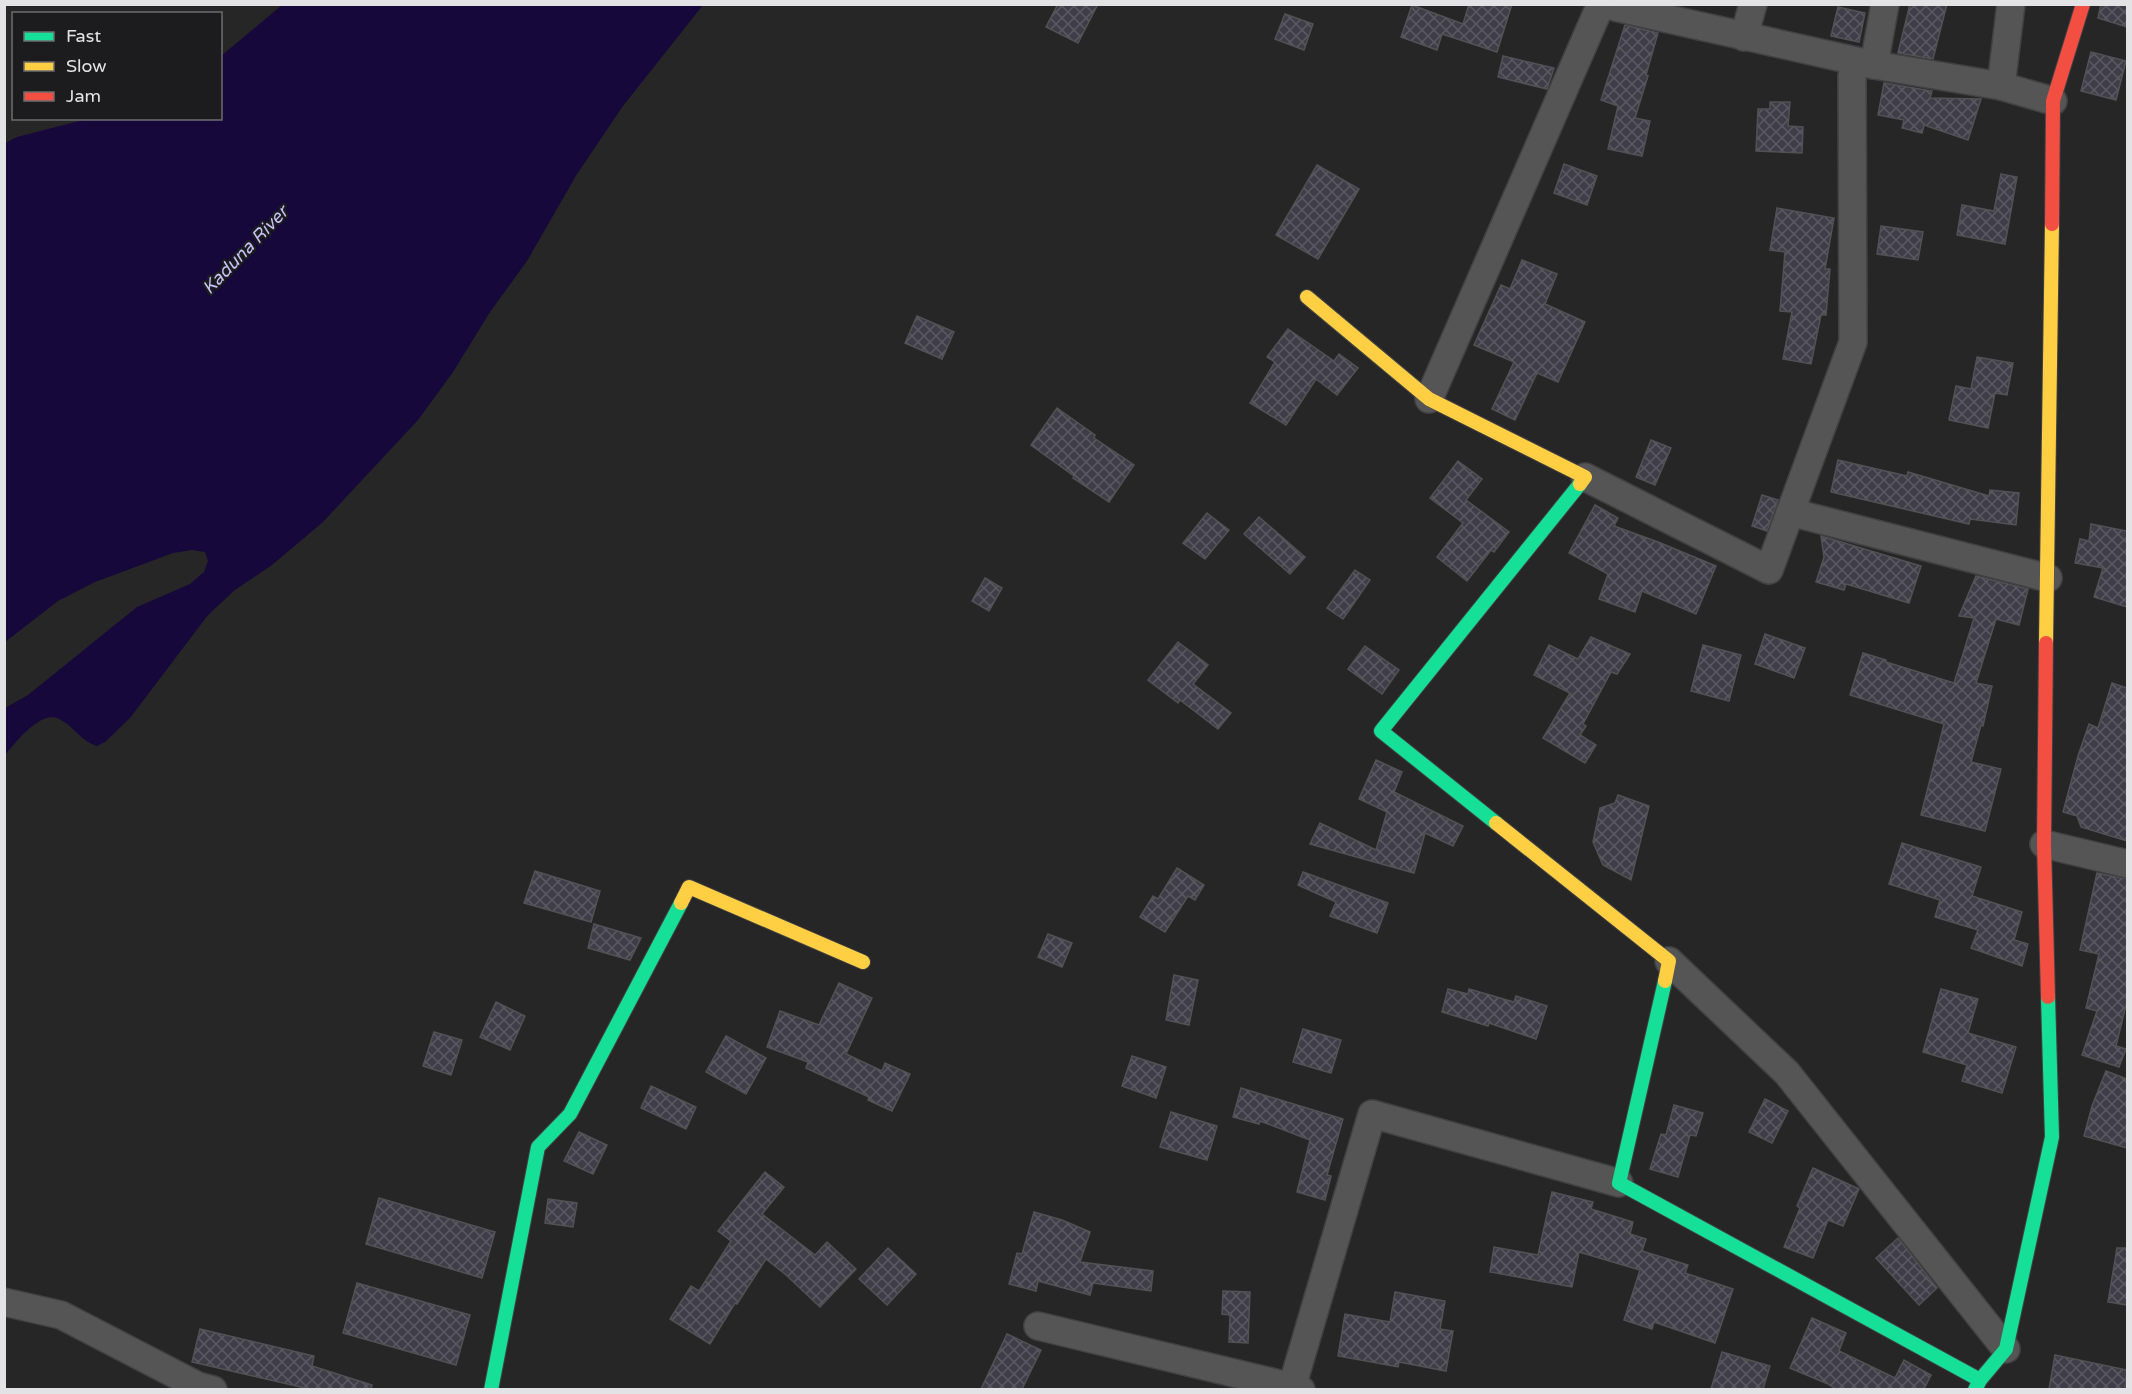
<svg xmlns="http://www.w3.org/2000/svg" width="2132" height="1394" font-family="'Varela Round',sans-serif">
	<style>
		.water { fill: #17083b }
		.building { fill: url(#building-cross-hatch); stroke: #525254; stroke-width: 1.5 }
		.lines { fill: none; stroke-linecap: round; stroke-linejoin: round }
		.street-casing { stroke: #414143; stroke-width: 30 }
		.fast-casing { stroke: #414143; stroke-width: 16 }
		.slow-casing { stroke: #414143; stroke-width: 16 }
		.jam-casing { stroke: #414143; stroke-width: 16 }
		.street { stroke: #555556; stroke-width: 27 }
		.fast { stroke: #16e098; stroke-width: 14 }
		.slow { stroke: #ffcf43; stroke-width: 14 }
		.jam { stroke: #f24e42; stroke-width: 14 }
		.labels { text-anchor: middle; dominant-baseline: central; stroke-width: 4.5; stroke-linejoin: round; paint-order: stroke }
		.water-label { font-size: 18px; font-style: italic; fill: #c6c2f9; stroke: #1c1c1e }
	</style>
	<defs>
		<pattern id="building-cross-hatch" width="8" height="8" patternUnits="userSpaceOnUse" patternTransform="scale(1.5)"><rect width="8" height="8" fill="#3f3d48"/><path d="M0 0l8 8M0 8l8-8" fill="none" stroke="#5b5962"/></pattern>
	</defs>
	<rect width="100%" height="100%" fill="#262627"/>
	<!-- water -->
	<path class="water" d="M282,5H703L623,106L577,174L527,261L490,312L453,372L418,420L323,522L272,565L235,590L208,615L130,718L105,742L97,746C79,740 74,726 59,719C41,709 15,743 5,755V708L28,695L137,607L190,584L204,572L208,561L205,552L192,550L173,553L95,582L58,601L5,642V143L17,137L87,119L220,118L221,56Z"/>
	<!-- building -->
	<g class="building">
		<path d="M1058,4H1098L1078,43L1046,27Z"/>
		<path d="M1469,4H1512L1497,52L1442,34L1437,50L1401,37L1412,5L1463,24Z"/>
		<path d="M1910,4H1947L1933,59L1898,53Z"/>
		<path d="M2101,4H2127V27L2098,18Z"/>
		<path d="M1838,7L1865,13L1859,42L1831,36Z"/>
		<path d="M1285,14L1313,24L1304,50L1275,39Z"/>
		<path d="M1625,25L1658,33L1646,75L1648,76L1635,118L1650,121L1642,156L1608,149L1618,106L1601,100Z"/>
		<path d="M2091,52L2126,61L2116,100L2081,91Z"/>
		<path d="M1503,56L1554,68L1547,89L1498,77Z"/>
		<path d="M1884,83L1932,91L1930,98L1981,99L1968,140L1924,125L1922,133L1902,128L1904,120L1878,115Z"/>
		<path d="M1770,102H1790L1788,126L1803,127L1802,153L1756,151L1758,109H1770Z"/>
		<path d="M1564,164L1597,176L1587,205L1554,193Z"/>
		<path d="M1317,165L1359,189L1318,259L1276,235Z"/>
		<path d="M2001,174L2017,177L2005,244L1957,235L1962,205L1994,211Z"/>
		<path d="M1777,208L1834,218L1825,269H1830L1826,315H1821L1811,364L1783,359L1792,312L1780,311L1785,252L1770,250Z"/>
		<path d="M1881,226L1923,232L1918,260L1877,254Z"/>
		<path d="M1522,260L1557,274L1545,304L1585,322L1558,382L1537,373L1515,420L1492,409L1514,362L1474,345L1501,285L1510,289Z"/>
		<path d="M917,316L954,332L942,359L905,343Z"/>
		<path d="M1288,329L1334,361L1339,354L1358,368L1337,395L1316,379L1286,425L1250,403L1275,362L1267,357Z"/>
		<path d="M1977,357L2013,363L2007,395L1995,393L1988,428L1949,420L1956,386L1971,389Z"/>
		<path d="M1057,408L1095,435L1094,438L1134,465L1109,502L1073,478L1074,476L1031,445Z"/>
		<path d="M1651,440L1671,448L1655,485L1636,477Z"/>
		<path d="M1838,460L1907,476L1908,472L1989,496L1990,490L2019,493L2016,525L1970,519L1969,524L1831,492Z"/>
		<path d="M1458,461L1482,479L1466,500L1509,532L1494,552L1491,550L1467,581L1437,557L1463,523L1430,498Z"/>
		<path d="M1762,495L1778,500L1767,531L1752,526Z"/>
		<path d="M1595,505L1618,518L1614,526L1658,542L1716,566L1696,614L1642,591L1635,612L1599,599L1608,574L1569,553Z"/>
		<path d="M1207,513L1229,530L1205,559L1183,543Z"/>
		<path d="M1259,517L1305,557L1290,574L1244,534Z"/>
		<path d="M2091,524L2127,531V607L2094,597L2103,568L2075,563L2080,539L2089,541Z"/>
		<path d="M1821,536L1921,566L1909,603L1846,584L1844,590L1816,582L1824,557Z"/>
		<path d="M1355,570L1370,580L1343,619L1327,608Z"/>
		<path d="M1976,576L2028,589L2019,625L1996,619L1976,683L1992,686L1983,726L1981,725L1971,762L2001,769L1985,831L1921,815L1944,724L1850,695L1863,653L1886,660V662L1954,683L1974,618L1959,616Z"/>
		<path d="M985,578L1002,588L989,611L972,601Z"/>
		<path d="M1765,634L1805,648L1794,678L1755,664Z"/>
		<path d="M1591,637L1630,654L1617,674L1611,672L1583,724L1586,726L1580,735L1596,745L1585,763L1543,738L1570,693L1534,675L1549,645L1578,659Z"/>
		<path d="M1178,642L1208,665L1193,684L1231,713L1218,729L1180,700L1178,703L1148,680Z"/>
		<path d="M1703,645L1741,655L1729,701L1691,691Z"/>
		<path d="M1365,646L1399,670L1382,694L1348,669Z"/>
		<path d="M2112,683L2127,688V841L2081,827L2077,816L2063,812L2078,756L2089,724L2098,728Z"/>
		<path d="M1376,760L1402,772L1394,792L1463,826L1453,846L1425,833L1414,873L1310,844L1320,823L1376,850L1387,812L1359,799Z"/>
		<path d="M1618,795L1649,806L1631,880L1603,865L1593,842L1600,808L1615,803Z"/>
		<path d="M1902,843L1981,867L1972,896L2022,912L2014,940L2028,944L2022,966L1971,948L1978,930L1935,917L1940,900L1889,884Z"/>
		<path d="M1177,868L1204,885L1195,900L1188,896L1165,932L1140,917L1153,896L1158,899Z"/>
		<path d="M535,871L600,891L591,922L524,903Z"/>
		<path d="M1303,872L1388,903L1377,933L1330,916L1336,902L1298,885Z"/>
		<path d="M2097,873L2127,879V1001L2116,1046L2126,1049L2119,1067L2082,1055L2097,1011L2086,1008L2099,954L2080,950Z"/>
		<path d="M594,924L641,938L630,960L588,948Z"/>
		<path d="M1048,934L1072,943L1062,967L1038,957Z"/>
		<path d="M1174,975L1198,980L1189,1025L1166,1020Z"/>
		<path d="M839,983L872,998L846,1054L882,1071L885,1063L910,1074L892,1111L868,1100L869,1097L806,1068L808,1062L767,1047L780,1011L819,1025Z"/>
		<path d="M1448,989L1468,994L1469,989L1514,1002L1516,996L1547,1006L1536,1039L1489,1023L1488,1026L1442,1012Z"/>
		<path d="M1941,989L1978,999L1968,1033L2016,1047L2002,1093L1962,1081L1967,1065L1923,1052Z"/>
		<path d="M496,1002L525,1016L510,1050L480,1037Z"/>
		<path d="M1303,1029L1341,1040L1331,1073L1293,1062Z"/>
		<path d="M434,1032L462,1040L451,1075L423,1066Z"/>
		<path d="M726,1036L766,1058L746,1094L706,1072Z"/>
		<path d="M1132,1056L1166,1067L1156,1098L1122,1086Z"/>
		<path d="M2106,1071L2127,1079V1148L2084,1136L2092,1106Z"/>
		<path d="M651,1086L696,1107L686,1129L641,1108Z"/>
		<path d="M1241,1088L1343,1119L1327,1175L1331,1176L1325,1200L1297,1192L1310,1140L1260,1121L1259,1124L1233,1117Z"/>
		<path d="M1765,1099L1788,1111L1772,1143L1749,1132Z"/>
		<path d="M1674,1105L1703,1113L1696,1136L1690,1135L1678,1177L1650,1169L1661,1134L1666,1135Z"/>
		<path d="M1171,1112L1217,1126L1207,1160L1160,1147Z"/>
		<path d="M579,1132L607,1145L593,1174L564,1161Z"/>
		<path d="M1813,1168L1859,1189L1843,1226L1828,1220L1813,1258L1784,1247L1800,1208L1797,1206Z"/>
		<path d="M765,1172L784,1187L762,1214L815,1255L827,1242L856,1269L820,1307L785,1274L766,1259L737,1304L735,1303L710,1344L670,1319L691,1286L699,1291L731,1241L718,1231Z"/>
		<path d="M1552,1192L1593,1202L1591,1209L1633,1222L1630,1234L1646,1239L1642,1251L1688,1265L1685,1273L1733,1289L1715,1343L1654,1322L1652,1329L1624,1320L1640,1270L1579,1252L1572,1287L1490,1272L1494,1247L1538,1255Z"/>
		<path d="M379,1198L495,1232L482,1278L366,1244Z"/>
		<path d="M548,1199L577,1203L573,1227L545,1223Z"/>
		<path d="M1034,1212L1062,1220L1090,1232L1080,1262L1153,1271L1151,1291L1093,1283L1090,1295L1038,1281L1036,1291L1009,1284L1017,1253L1022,1254Z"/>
		<path d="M1898,1238L1937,1288L1919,1305L1876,1258Z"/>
		<path d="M888,1248L916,1274L887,1305L859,1279Z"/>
		<path d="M2117,1248H2127V1305L2108,1302Z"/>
		<path d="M357,1283L470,1315L456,1365L343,1333Z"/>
		<path d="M1223,1291L1250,1292L1248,1343L1229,1342L1230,1315L1222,1314Z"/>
		<path d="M1395,1292L1445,1301L1440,1329L1453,1331L1446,1371L1399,1362L1398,1367L1338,1356L1345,1314L1390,1322Z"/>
		<path d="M1812,1318L1846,1333L1839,1351L1895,1378L1904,1360L1931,1375L1924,1389H1836L1828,1384L1790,1368Z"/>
		<path d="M200,1329L314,1356L312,1366L372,1385L371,1389H309L192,1362Z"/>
		<path d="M1007,1334L1041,1350L1022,1389H981Z"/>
		<path d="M1722,1352L1770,1366L1763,1389H1711Z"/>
		<path d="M2055,1355L2127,1370L2125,1389H2049Z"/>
	</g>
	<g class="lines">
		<defs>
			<g id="street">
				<path d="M1615,7L1874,65L2001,86L2053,101"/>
				<path d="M1744,37L1753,4"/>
				<path d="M1874,65L1885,4"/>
				<path d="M2001,86L2011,4"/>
				<path d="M1429,399L1601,4"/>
				<path d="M1585,477L1769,570L1853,342L1852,76"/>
				<path d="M1790,512L2048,578"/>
				<path d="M2044,844L2128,864"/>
				<path d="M1669,961L1787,1073L2006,1349"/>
				<path d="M4,1302L61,1315L198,1386L213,1390"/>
				<path d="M1038,1326L1292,1387L1291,1390"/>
				<path d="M1301,1390L1292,1387L1372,1114L1619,1183"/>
			</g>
			<g id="fast">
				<path d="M1496,823L1381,731L1580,484"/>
				<path d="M1665,981L1619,1183L1980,1380"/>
				<path d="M491,1390L538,1147L570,1114L681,903"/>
				<path d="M1975,1390L1980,1380L2006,1349L2052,1137L2048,997"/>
			</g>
			<g id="slow">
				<path d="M1307,297L1429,399L1585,477L1580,484"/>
				<path d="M2046,643L2052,224"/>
				<path d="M1496,823L1669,961L1665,981"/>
				<path d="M681,903L689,887L863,962"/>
			</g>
			<g id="jam">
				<path d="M2052,224L2053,101L2083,4"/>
				<path d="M2046,643L2044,844L2048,997"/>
			</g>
		</defs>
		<!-- street casing -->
		<use href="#street" class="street-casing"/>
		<!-- fast casing -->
		<use href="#fast" class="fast-casing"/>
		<!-- slow casing -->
		<use href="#slow" class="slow-casing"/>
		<!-- jam casing -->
		<use href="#jam" class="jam-casing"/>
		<!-- street -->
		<use href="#street" class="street"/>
		<!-- fast -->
		<use href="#fast" class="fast"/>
		<!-- slow -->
		<use href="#slow" class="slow"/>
		<!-- jam -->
		<use href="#jam" class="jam"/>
	</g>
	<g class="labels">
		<!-- water labels -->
		<g class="water-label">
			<text transform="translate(245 250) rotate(-46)">Kaduna River</text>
		</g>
	</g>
	<!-- border -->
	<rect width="2132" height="1394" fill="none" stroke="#e3e3e5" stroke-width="12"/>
	<!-- legend -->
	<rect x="12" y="12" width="210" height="108" fill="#1c1c1e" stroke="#6c6c6e" stroke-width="1.5"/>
	<rect x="24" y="32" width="30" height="9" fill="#16e098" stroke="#6c6c6e" stroke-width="1.5"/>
	<text x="66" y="42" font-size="18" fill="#e3e3e5">Fast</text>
	<rect x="24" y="62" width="30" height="9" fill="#ffcf43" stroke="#6c6c6e" stroke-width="1.5"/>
	<text x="66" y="72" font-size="18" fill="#e3e3e5">Slow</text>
	<rect x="24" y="92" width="30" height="9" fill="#f24e42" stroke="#6c6c6e" stroke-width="1.5"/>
	<text x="66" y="102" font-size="18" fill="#e3e3e5">Jam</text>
</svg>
